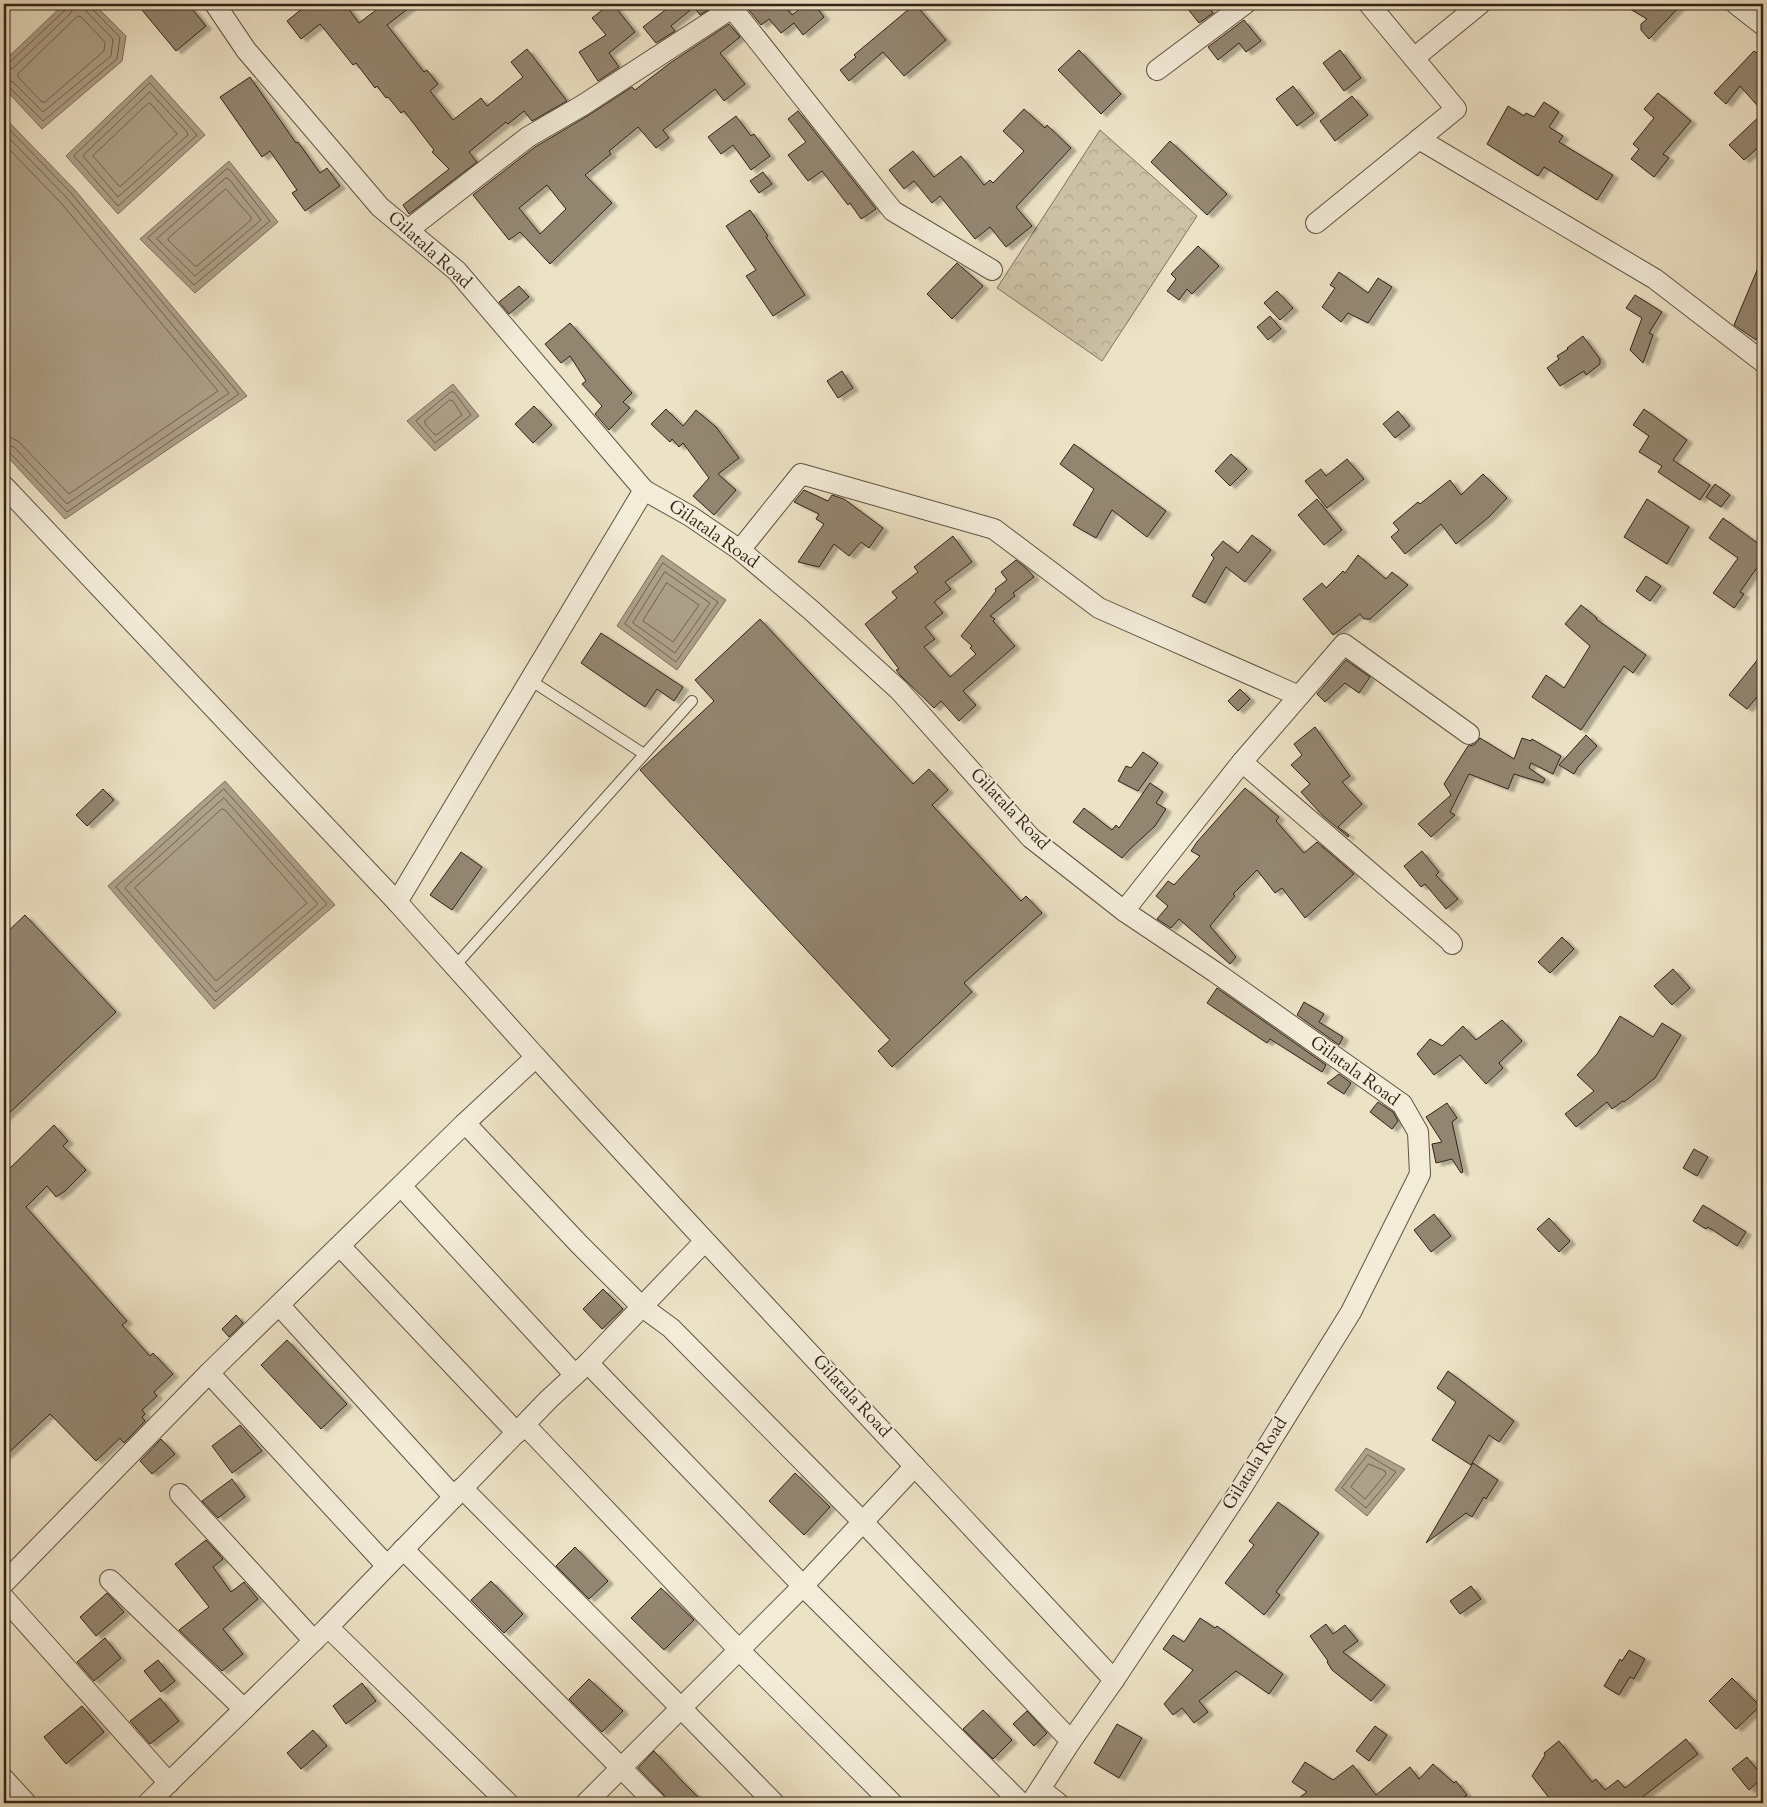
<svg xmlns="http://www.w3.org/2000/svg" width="1767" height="1807" font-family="'Sorts Mill Goudy',serif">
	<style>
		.park { fill: url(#park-crowns); stroke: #7f725e }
		.water { fill: #ada18a; stroke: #7c6f5c }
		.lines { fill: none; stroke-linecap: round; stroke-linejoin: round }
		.shore { stroke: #706250; stroke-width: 1 }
		.building { fill: #938671; stroke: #322316; fill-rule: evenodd; filter: url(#shadow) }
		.service-casing { stroke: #605342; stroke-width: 12 }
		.minor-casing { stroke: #605342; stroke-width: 22 }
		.service { stroke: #f3ecd9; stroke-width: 10 }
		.minor { stroke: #f3ecd9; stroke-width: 20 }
		.labels { text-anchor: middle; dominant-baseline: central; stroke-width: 4; stroke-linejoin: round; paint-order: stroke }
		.street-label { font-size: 18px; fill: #322316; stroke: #f3ecd9 }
	</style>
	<defs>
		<pattern id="park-crowns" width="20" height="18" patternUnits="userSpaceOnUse" patternTransform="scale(1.25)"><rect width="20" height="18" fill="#ccc2a7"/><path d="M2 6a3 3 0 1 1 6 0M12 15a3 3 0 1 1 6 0" fill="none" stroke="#b0a68f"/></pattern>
		<filter id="shadow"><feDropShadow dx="5.5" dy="3" stdDeviation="1" flood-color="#0004"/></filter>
	</defs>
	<rect width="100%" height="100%" fill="#ece2c5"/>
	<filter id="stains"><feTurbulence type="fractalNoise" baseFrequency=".004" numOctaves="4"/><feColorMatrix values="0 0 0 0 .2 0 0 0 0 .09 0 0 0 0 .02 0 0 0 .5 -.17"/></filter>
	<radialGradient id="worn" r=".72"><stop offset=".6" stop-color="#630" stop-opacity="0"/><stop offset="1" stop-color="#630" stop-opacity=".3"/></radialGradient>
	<!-- park -->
	<path class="park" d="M1100,130L1197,216L1102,361L997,288Z"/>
	<!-- water -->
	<g class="water">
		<path d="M64,4H94L126,36L122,61L42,129L4,88V61Z"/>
		<path d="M151,75L205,135L118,214L66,156Z"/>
		<path d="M4,117L75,190L247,396L65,519L4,453Z"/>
		<path d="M229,161L278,222L195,293L140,239Z"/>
		<path d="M453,384L479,416L435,451L407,421Z"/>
		<path d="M662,555L726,600L677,670L617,626Z"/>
		<path d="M225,781L335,905L214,1009L108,886Z"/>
		<path d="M1366,1448L1405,1469L1367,1516L1335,1490Z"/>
	</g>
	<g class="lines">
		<!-- shore -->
		<g class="shore">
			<path d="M78,16L81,17L105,42L104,51L45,102H42L18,77V74Z"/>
			<path d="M4,64L9,63L65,10L67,4"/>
			<path d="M4,71L13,68L70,14L73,9V4"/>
			<path d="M4,79L13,82L43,112L111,56L113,39L87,12L84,4"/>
			<path d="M150,83L197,135L118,206L74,156Z"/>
			<path d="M4,85L9,87L43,121L117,59L120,37L92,9L91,4"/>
			<path d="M150,92L187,132L188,135L118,197L83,156Z"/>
			<path d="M149,103L151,104L177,134L121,186H119L93,156Z"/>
			<path d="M4,124L71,193L239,394L67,512L9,452L4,450"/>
			<path d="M4,133L67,198L229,393L67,504L14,447L4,444"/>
			<path d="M4,144L61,203L218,391L69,494L19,442L12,438L4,436"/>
			<path d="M227,169L230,170L270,221L194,285L148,238Z"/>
			<path d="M226,178L229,179L261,220L195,276L157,239Z"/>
			<path d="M226,189L251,217V220L197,266H195L169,241L168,239Z"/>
			<path d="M451,392H454L471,415L435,443L416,421Z"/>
			<path d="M450,400L453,401L462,415L438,434L435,435L425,424V421Z"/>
			<path d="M663,563L718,602L676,662L625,624Z"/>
			<path d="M665,572L710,603L675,653L633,623Z"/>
			<path d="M667,583L699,605L673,642L643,621Z"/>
			<path d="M224,789L327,904L215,1001L116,887Z"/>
			<path d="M224,798L318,904L216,992L125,888Z"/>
			<path d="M222,809L225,810L307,903L216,981L135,888Z"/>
			<path d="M1368,1455L1396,1472L1366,1508L1342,1488Z"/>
			<path d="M1369,1464L1385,1471L1386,1474L1365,1499L1351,1487Z"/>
		</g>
	</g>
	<!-- building -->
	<g class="building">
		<path d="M137,4H188L206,26L176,51Z"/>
		<path d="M308,4H345L359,23L384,4H414L387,25L424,72L427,70L438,84L430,91L453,120L481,98L487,106L523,77L511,62L527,49L567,101L532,121L524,111L508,124L506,122L469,152L477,162L409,214L403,205L449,169L432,152L434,150L404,111L401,113L388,97L386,98L377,86L375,88L356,63L353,65L320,24L301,39L287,21Z"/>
		<path d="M610,4H613L635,32L609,53L619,67L598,81L579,52L606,35L592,18Z"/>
		<path d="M673,4H717L700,15L694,7L671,26L675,31L656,43L643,27Z"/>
		<path d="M744,4H788L785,6L792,15L806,4H814L824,17L803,35L794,23L781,33L769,19L761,25Z"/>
		<path d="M915,4L946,40L904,76L883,52L849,81L840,70L856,57L854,55Z"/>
		<path d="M1184,4H1206L1213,13L1199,23Z"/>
		<path d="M1622,4H1682L1649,39L1641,30V24L1647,19Z"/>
		<path d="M1244,20L1261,41L1246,52L1239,43L1218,60L1208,47Z"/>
		<path d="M729,24L740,37L720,53L745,84L724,101L715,89L663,130L669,138L656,148L638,127L609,151L611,154L585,175L612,203L550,264L520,232L509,240L473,195L535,147L589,115L632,87L635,90L670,63ZM547,185L566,209L540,234L519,208Z"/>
		<path d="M1079,50L1121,94L1101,114L1058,70Z"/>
		<path d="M1340,50L1361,78L1344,91L1323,63Z"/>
		<path d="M1754,51L1763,58L1759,64L1763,68V112L1740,86L1726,104L1714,93Z"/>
		<path d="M250,77L296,143L298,142L320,173L327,168L340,186L305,211L292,193L297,190L270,151L262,157L220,97Z"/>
		<path d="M1293,86L1314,113L1297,126L1276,99Z"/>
		<path d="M1658,93L1691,121L1663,154L1669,158L1654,177L1631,159L1639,149L1633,144L1654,118L1644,109Z"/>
		<path d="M1352,96L1368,115L1335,141L1320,121Z"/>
		<path d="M1544,102L1559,112L1549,127L1563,136L1559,142L1613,175L1597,200L1544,167L1538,176L1487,144L1508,106L1524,116L1526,113L1534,117Z"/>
		<path d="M1024,109L1045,128L1047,125L1071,148L1016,207L1032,226L1006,247L990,227L975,239L940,196L932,203L914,181L904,189L889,170L913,151L934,177L961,156L984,185L990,180L993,183L1024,151L1003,131Z"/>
		<path d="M798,111L876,209L861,219L850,203L848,205L822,171L808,181L788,155L806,142L788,119Z"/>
		<path d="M1763,113V143L1744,160L1729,145Z"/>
		<path d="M736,116L751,136L754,134L770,156L751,170L733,145L721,154L708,137Z"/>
		<path d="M1170,141L1227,194L1207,215L1151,162Z"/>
		<path d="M763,172L772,184L759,193L750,181Z"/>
		<path d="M750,210L768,236L766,237L805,295L773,316L746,276L756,270L726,226Z"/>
		<path d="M1198,246L1219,266L1192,294L1187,289L1179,300L1167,291L1176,279L1171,274Z"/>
		<path d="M1763,256V322L1756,340L1734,325Z"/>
		<path d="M957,263L983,286L952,319L927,294Z"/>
		<path d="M1339,272L1368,293L1378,278L1392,287L1368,323L1348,313L1341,322L1322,307L1335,288L1330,285Z"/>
		<path d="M519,286L529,297L509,314L499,302Z"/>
		<path d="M1277,291L1293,308L1280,320L1264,303Z"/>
		<path d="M1635,295L1662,312L1649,333L1653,335L1643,363L1630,350L1642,318L1626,308Z"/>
		<path d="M1270,316L1281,329L1268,340L1257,327Z"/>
		<path d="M570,323L632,393L623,402L630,408L609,430L595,414L602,406L582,384L586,381L570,356L561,363L545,344Z"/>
		<path d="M1583,336L1600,359V364L1586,375L1584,371L1560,386L1547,368L1559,359L1557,356L1568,349L1567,348Z"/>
		<path d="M842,371L853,388L838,398L827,381Z"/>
		<path d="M534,406L552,425L533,443L515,424Z"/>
		<path d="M666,409L683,426L696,410L716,427L739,458L718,474L736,490L714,515L693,496L709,478L683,443L679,447L672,439L670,442L651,424Z"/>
		<path d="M1644,409L1687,440L1673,460L1710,485L1700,500L1658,472L1662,466L1639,452L1649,436L1633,425Z"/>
		<path d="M1398,411L1410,426L1395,438L1383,424Z"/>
		<path d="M1074,444L1166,511L1147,537L1112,510L1096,538L1073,525L1094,489L1060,464Z"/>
		<path d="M1231,454L1247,469L1230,486L1215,471Z"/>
		<path d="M1347,459L1364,479L1327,508L1305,481L1321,469L1326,476Z"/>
		<path d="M1483,474L1507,498L1489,517L1456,544L1441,524L1405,554L1391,537L1399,530L1393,523L1418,502L1420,504L1450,480L1461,495Z"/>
		<path d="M1715,484L1730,495L1721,507L1706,497Z"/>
		<path d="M804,490L828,501L832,495L844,499L883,528L869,548L861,542L849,556L834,544L819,567L798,562L824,524L816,519L819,514L794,502Z"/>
		<path d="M1317,499L1342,530L1324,545L1298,515Z"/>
		<path d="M1647,499L1689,527L1667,564L1624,537Z"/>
		<path d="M1723,518L1763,547V559L1740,592L1744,594L1734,608L1713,593L1738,558L1709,538Z"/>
		<path d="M1252,535L1271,550L1245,582L1226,567L1205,603L1192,596L1214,558L1211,555L1223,541L1238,553Z"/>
		<path d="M953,536L972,562L945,582L951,589L934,602L943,613L925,627L935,639L924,647L950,677L976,654L970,648L972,646L961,636L996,591L995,589L1007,580L1001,572L1016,560L1027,569L1034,577L1013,593L1015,596L990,616L995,619L993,621L1015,646L963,691L976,705L959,721L941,701L934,708L901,676L896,670L899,669L865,624L897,598L892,592L918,572L914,567Z"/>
		<path d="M1358,555L1386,579L1392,572L1408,585L1370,619H1364L1360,614L1333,635L1303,599L1322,583L1326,588L1343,571L1345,573Z"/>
		<path d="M1646,576L1661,586L1650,601L1636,591Z"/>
		<path d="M1581,605L1597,618L1596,619L1646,655L1633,673L1624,666L1581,730L1532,697L1546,675L1564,688L1590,646L1565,624Z"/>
		<path d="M760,619L913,784L929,769L948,790L932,805L1021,901L1026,896L1042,913L964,983L972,992L892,1067L878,1051L890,1040L640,770L714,701L695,680Z"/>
		<path d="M601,633L683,687L674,701L657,689L645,707L581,663Z"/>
		<path d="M1763,653V690L1747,709L1729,695Z"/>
		<path d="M1346,660L1370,677L1359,693L1345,683L1325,702L1317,694Z"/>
		<path d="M1240,689L1250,699L1238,711L1228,701Z"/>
		<path d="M1315,727L1350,776L1342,782L1362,804L1338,827L1349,835L1348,837L1322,815L1301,792L1310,784L1291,765L1302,755L1294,744Z"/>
		<path d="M1586,735L1597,746L1578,767L1574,774L1559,765Z"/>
		<path d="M1480,738L1514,759L1522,738L1531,741L1532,739L1561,756L1553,774L1531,763L1529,768L1545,779L1543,783L1514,774L1508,789L1469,774L1450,812L1455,815L1431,837L1418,824L1451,795L1444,784L1468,746L1474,745Z"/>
		<path d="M1143,752L1158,763L1138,791L1118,781L1126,766L1131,768Z"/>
		<path d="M1150,783L1163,792L1156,803L1166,809L1155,826L1129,850L1122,858L1073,822L1084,808L1112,830L1116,825L1119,828Z"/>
		<path d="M1245,788L1279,817L1276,821L1304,853L1317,842L1354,874L1305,918L1282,888L1275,893L1257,870L1233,894L1235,896L1210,926L1236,957L1230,964L1179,919L1171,928L1157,919L1168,906L1156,896L1168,881L1174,885L1200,856L1191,851L1197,842Z"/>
		<path d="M103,789L114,800L87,826L76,815Z"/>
		<path d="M1422,851L1439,872L1436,875L1458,899L1446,909L1425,884L1421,887L1404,866Z"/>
		<path d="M461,852L482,867L452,910L430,895Z"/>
		<path d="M25,915L116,1012L4,1118V935Z"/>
		<path d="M1562,937L1574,949L1550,973L1538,962Z"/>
		<path d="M1673,969L1690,988L1672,1005L1654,986Z"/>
		<path d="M1217,988L1326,1065L1322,1072L1270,1039L1267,1043L1207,1003Z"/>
		<path d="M1304,1002L1324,1014L1319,1022L1343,1037L1339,1045L1297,1015Z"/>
		<path d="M1620,1016L1653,1037L1662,1023L1681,1035L1655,1078L1624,1102L1623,1101L1612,1109L1607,1102L1576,1127L1565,1114L1594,1091L1577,1075L1597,1054Z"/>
		<path d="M1502,1020L1522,1041L1499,1063L1503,1068L1486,1084L1460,1055L1434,1075L1417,1054L1430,1039L1442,1046L1463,1026L1476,1040Z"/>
		<path d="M1339,1074L1351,1083L1344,1094L1327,1083Z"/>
		<path d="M1378,1102L1393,1112L1398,1121L1392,1129L1370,1112Z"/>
		<path d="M1447,1103L1457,1118L1452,1122L1463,1172L1461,1173L1452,1159L1436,1163L1432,1144L1442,1142L1426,1117Z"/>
		<path d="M54,1125L68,1141L63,1146L86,1170L65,1191L56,1197L47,1186L26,1207L127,1321L122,1325L150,1356L153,1353L173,1374L154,1392L157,1396L142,1410L145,1414L142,1417L145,1421L124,1443L120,1438L96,1461L50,1414L4,1457V1174Z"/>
		<path d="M1694,1149L1708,1157L1697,1176L1683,1168Z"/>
		<path d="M1703,1205L1746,1232L1737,1246L1708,1227L1706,1229L1693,1221Z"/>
		<path d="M1434,1214L1451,1236L1431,1252L1414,1230Z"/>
		<path d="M1549,1218L1570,1241L1559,1252L1537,1229Z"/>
		<path d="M603,1289L623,1309L602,1329L583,1309Z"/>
		<path d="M236,1315L243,1323L229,1337L222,1329Z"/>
		<path d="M287,1340L347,1404L321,1429L261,1365Z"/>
		<path d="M1448,1371L1514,1421L1499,1442L1489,1435L1471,1465L1432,1440L1456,1402L1437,1388Z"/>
		<path d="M240,1425L262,1451L232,1473L212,1446Z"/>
		<path d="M161,1439L175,1454L152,1474L140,1461Z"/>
		<path d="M1473,1463L1498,1480L1486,1499L1484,1497L1472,1517L1466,1513L1426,1543Z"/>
		<path d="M795,1473L830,1507L804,1535L769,1501Z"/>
		<path d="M232,1479L245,1497L218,1518L202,1501Z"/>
		<path d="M1278,1502L1319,1533L1276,1592L1280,1595L1264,1615L1225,1583L1254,1545L1249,1541Z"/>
		<path d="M206,1540L223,1559L213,1567L231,1592L244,1582L258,1599L223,1629L243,1654L222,1671L179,1630L209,1607L175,1564Z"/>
		<path d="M575,1547L608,1581L589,1599L556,1566Z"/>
		<path d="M491,1581L523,1614L504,1633L471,1600Z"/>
		<path d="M1471,1586L1481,1599L1460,1614L1450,1601Z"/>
		<path d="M661,1588L694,1620L664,1650L631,1618Z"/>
		<path d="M107,1593L124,1612L96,1636L80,1617Z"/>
		<path d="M1200,1618L1215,1628L1217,1626L1283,1674L1269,1694L1236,1671L1199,1701L1208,1712L1194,1723L1182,1708L1173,1715L1164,1704L1193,1670L1163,1649L1173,1635L1184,1642Z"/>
		<path d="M1326,1624L1333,1634L1345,1625L1358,1641L1343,1652L1385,1685L1371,1701L1332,1670L1327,1662L1328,1661L1310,1636Z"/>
		<path d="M105,1638L121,1658L94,1681L77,1662Z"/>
		<path d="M1629,1650L1645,1659L1634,1679L1630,1677L1619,1695L1604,1686L1620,1659L1622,1661Z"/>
		<path d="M158,1660L175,1681L161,1692L144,1671Z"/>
		<path d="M1732,1678L1760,1706L1736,1729L1709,1701Z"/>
		<path d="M589,1679L623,1711L602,1732L569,1699Z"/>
		<path d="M362,1683L376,1701L346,1724L333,1706Z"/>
		<path d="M160,1698L179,1721L150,1744L130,1721Z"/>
		<path d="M82,1706L104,1732L66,1764L44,1737Z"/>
		<path d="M983,1710L1012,1740L993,1759L963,1729Z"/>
		<path d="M1027,1711L1047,1733L1034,1746L1013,1724Z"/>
		<path d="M1117,1724L1142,1738L1119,1778L1094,1763Z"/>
		<path d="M1375,1726L1387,1735L1369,1761L1356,1751Z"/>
		<path d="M313,1730L327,1746L301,1769L287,1753Z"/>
		<path d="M1686,1739L1698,1754L1636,1802L1637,1803H1553L1532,1776L1545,1755L1544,1753L1559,1741L1592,1782L1596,1779L1605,1790L1618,1780L1625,1788Z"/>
		<path d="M654,1751L682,1781L704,1803H668L664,1795L638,1768Z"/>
		<path d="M1747,1757L1763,1777L1749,1790L1732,1769Z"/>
		<path d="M1305,1762L1333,1780L1353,1765L1376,1795L1410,1767L1419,1779L1433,1764L1454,1783L1456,1781L1467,1795L1457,1803H1292L1307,1792L1292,1782Z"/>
	</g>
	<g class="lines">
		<defs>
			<g id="service">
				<path d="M530,680L644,754"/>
				<path d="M455,966L692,701"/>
			</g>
			<g id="minor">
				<path d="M215,4L246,50L380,207L457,271L644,490L690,516L740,550L811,610L899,690L1031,838L1124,911L1215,972L1402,1104L1418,1132L1420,1174L1351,1312L1239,1492L1114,1680L1071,1741"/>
				<path d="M1736,4L1763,25"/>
				<path d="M1414,58L1480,4"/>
				<path d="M1157,70L1245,4"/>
				<path d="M1419,139L1655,279L1763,362"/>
				<path d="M1316,223L1456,109L1369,4"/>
				<path d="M408,230L528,137L583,105L732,8L893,211L992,270"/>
				<path d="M4,486L397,902L536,1057L465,1123L209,1373"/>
				<path d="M740,550L801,474L994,529L1099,608L1299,696"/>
				<path d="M1242,762L1344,644L1469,734"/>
				<path d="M397,902L644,490"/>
				<path d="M1124,911L1242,762L1450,941L1452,944"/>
				<path d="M536,1057C727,1267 921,1472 1114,1680"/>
				<path d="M465,1123L579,1244L641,1306L671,1328L864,1523L1071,1741L1031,1803"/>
				<path d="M401,1186L575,1375"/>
				<path d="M340,1246L517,1433"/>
				<path d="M279,1305L454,1497"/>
				<path d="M588,1363L803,1586L1021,1803"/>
				<path d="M525,1425L739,1650L892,1803"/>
				<path d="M462,1488L681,1708L774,1803"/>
				<path d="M180,1494L314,1641"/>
				<path d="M403,1549L656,1803"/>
				<path d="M110,1580L244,1709"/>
				<path d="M4,1583L209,1373L387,1566"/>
				<path d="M4,1598L169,1783"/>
				<path d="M328,1627L508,1803"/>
				<path d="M4,1779L26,1803"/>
				<path d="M1040,1789L1058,1803"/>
				<path d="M148,1803L328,1627L549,1399L588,1363L704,1242"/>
				<path d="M586,1803L803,1586L915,1466"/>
			</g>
		</defs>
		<!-- service casing -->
		<use href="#service" class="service-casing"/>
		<!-- minor casing -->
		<use href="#minor" class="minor-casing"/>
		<!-- service -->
		<use href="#service" class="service"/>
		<!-- minor -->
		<use href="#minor" class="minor"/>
	</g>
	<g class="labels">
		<!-- street labels -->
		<g class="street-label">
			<text transform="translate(429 251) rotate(42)">Gilatala Road</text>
			<text transform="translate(713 535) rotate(35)">Gilatala Road</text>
			<text transform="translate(1009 810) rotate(46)">Gilatala Road</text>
			<text transform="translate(1354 1072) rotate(36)">Gilatala Road</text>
			<text transform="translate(851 1397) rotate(47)">Gilatala Road</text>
			<text transform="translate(1256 1464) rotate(-58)">Gilatala Road</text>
		</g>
	</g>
	<!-- margin -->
	<rect width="1767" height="1807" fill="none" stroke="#ece2c5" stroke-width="20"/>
	<rect x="5" y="5" width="1757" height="1797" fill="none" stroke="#322316" stroke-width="2.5"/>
	<rect x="10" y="10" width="1747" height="1787" fill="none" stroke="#322316"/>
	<rect width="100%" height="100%" filter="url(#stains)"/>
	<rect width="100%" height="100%" fill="url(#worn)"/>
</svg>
